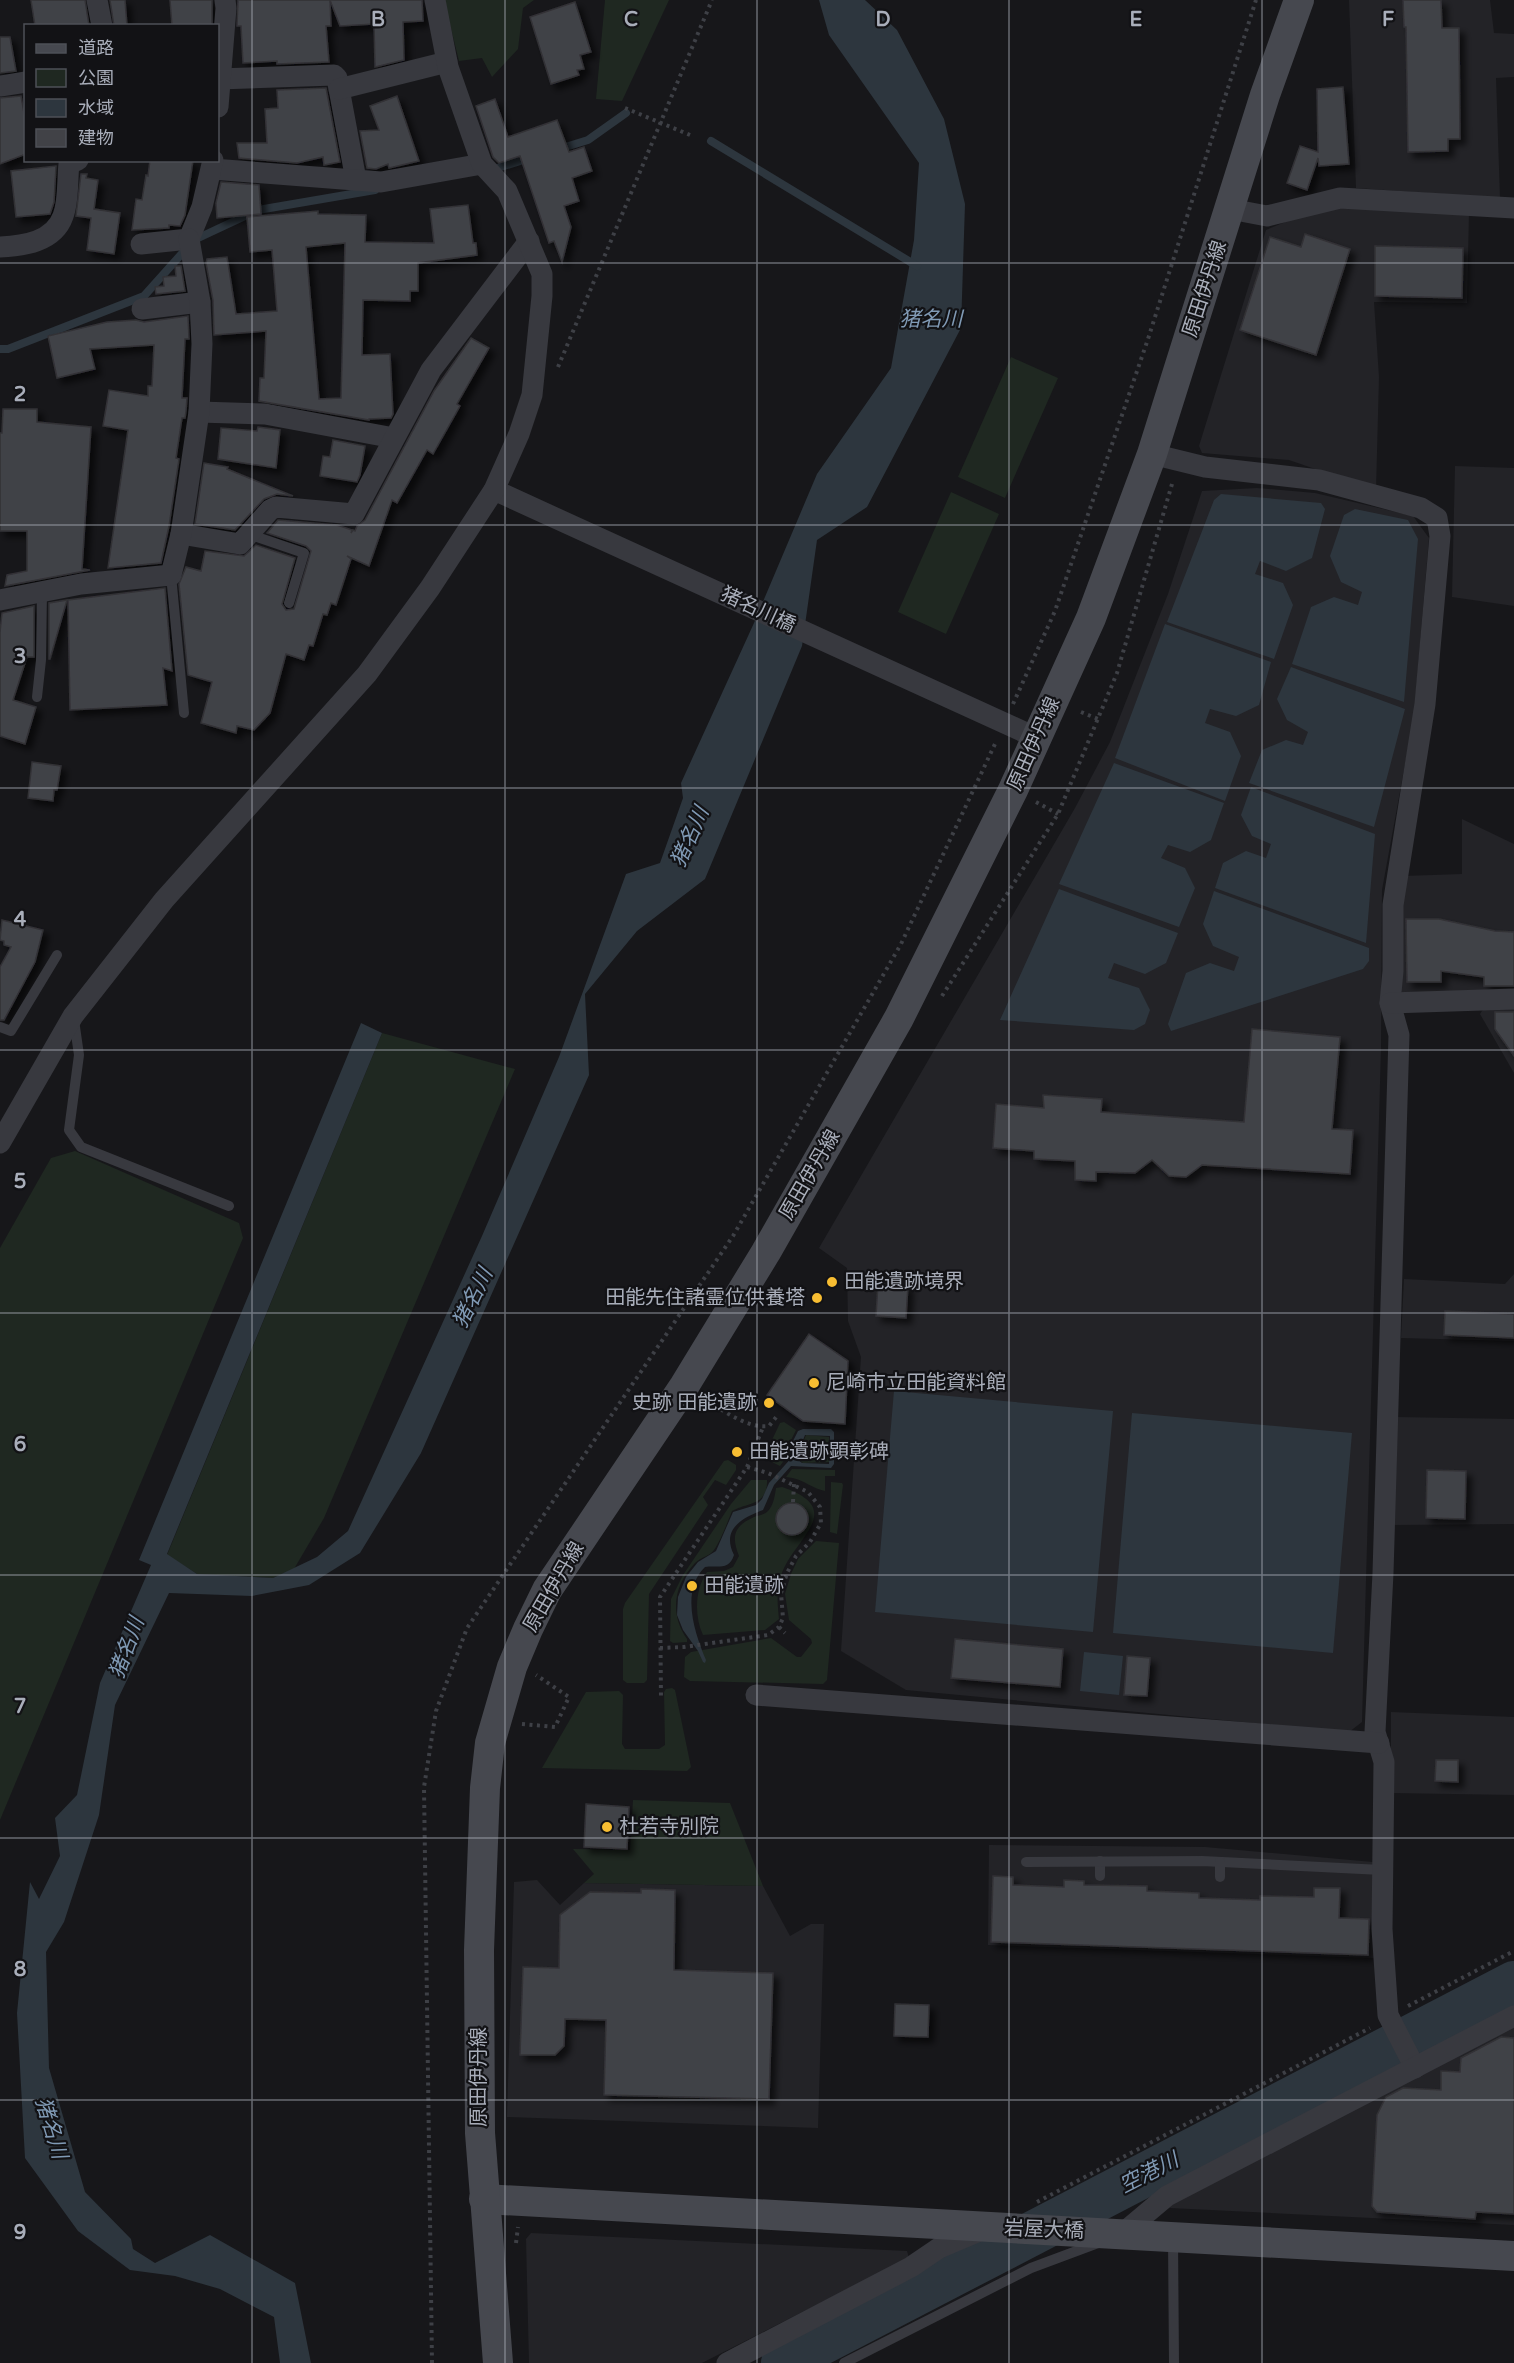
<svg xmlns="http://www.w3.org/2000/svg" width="1514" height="2363" font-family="'Varela Round','Noto Sans JP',sans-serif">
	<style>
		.built { fill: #232327 }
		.green { fill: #1f2821 }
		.water { fill: #2d363e; fill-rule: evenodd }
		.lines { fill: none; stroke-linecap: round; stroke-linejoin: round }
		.stream { stroke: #2d363e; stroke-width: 8 }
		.river { stroke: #2d363e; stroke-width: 44 }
		.building { fill: #414247; stroke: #323136; stroke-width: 1.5; fill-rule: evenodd; filter: url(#shadow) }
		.path { stroke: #3e4046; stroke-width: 4; stroke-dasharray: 3 4.5; stroke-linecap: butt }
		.lane { stroke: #38393f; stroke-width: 10 }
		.street { stroke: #38393f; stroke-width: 21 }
		.secondary { stroke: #46484f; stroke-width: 30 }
		.grid { fill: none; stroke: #a9aeba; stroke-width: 1.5; stroke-opacity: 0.55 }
		.poi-dot { fill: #f7bd32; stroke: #121215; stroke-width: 2 }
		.labels { text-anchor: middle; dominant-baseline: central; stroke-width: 4.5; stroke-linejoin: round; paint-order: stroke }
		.street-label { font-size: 20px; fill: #a9aeba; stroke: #121215 }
		.poi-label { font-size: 20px; fill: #a9aeba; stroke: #121215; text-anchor: start }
		.water-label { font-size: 21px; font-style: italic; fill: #809ab5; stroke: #121215 }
		.grid-label { font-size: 20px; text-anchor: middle; font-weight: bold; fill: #a9aeba; stroke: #121215; stroke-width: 4.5; stroke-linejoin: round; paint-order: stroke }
	</style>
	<defs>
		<filter id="shadow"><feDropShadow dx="5.5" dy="5.5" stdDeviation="3" flood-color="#0009"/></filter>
	</defs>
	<rect width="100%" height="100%" fill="#17171a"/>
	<!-- built -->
	<g class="built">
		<path d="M1349,0H1490L1494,33L1514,34V77L1496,78L1500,198L1356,188Z"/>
		<path d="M1339,205L1469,213L1467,303L1374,302L1379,377L1376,490L1289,460L1202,453L1199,446L1266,230L1316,209Z"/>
		<path d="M1455,466L1514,468V606L1452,597Z"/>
		<path d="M1257,488L1315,493L1413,516L1429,538L1414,715L1382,890L1381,1048L1362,1722L1349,1732L906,1690L841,1651L861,1357L848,1321L847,1268L819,1248L1075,808L1110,742L1168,594L1202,491Z"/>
		<path d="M1462,819L1514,844V989L1403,993L1401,991L1403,876L1462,874Z"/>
		<path d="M1486,1005L1514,1006V1073L1480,1014Z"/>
		<path d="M1514,1274V1341L1401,1338L1404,1279L1505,1284Z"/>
		<path d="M1396,1417L1514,1419V1524L1394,1525Z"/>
		<path d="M1391,1712L1514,1717V1795L1391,1793Z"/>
		<path d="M989,1845L1205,1847L1373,1862L1374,1958L988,1945Z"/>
		<path d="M537,1880L560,1905L584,1883L763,1886L790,1936L811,1924H824L818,2128L507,2117L514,1882Z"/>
		<path d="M1514,2024V2225L1170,2208L1171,2203Z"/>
		<path d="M531,2233L907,2251L909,2258L702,2363H529L526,2239Z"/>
	</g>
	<!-- green -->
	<g class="green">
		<path d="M444,0H534L523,8L518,49L492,77L482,58L459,61Z"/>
		<path d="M605,0H669L622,101L596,99Z"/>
		<path d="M1011,357L1058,378L1005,498L958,477Z"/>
		<path d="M951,492L999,514L946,634L898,612Z"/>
		<path d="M382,1033L515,1069L324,1518L294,1569L273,1578L197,1574L167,1555Z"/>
		<path d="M75,1151L239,1223L243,1238L0,1820V1248L51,1158Z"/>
		<path d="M784,1422L796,1430L791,1440V1455L785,1459L780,1466L772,1462V1440L780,1423Z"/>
		<path d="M806,1435L829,1437L830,1462L803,1463L797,1458Z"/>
		<path d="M728,1460L736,1465V1470L726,1485L715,1480L703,1497L708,1505L649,1594L647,1680L644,1683H627L623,1680V1609L625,1603L724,1461Z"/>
		<path d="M792,1469L835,1470V1476H825V1491C810,1488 805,1479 786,1477Z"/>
		<path d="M751,1480H767C768,1506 747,1502 732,1511C728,1521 720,1542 714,1550C710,1556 701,1557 695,1563C674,1585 669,1613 687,1639V1642L673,1643L670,1641L671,1599L683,1575L731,1504Z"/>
		<path d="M831,1482L842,1483L843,1485L837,1534L830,1532Z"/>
		<path d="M782,1487C845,1508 799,1536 784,1568C776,1585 777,1600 779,1619L765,1630L703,1635C694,1616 695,1589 707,1572L724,1571L733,1567L739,1556C731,1536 734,1526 754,1517C759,1515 764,1515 768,1511C773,1506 775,1496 776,1488Z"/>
		<path d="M816,1541L839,1543L827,1680L823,1684L690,1681L684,1677L685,1657L691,1652L771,1638L797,1657H801L812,1643L811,1639L789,1620L785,1594L791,1574L798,1559Z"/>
		<path d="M672,1688L675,1690L691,1767L687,1771L542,1768L586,1692L619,1691L623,1695L622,1744L625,1749H659L665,1745L664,1692L666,1689Z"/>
		<path d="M633,1800L730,1803L763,1886L584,1883L594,1874L573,1849L630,1850Z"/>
	</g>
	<!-- water -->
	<g class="water">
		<path d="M819,0H865L897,30L944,119L965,204L961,328L867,507L817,540L802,646L705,879L637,931L585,994L589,1075L421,1453L360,1553L309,1585L252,1596L169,1593L115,1705L99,1815L64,1922L46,1952L49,2068L85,2192L131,2239L133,2249L155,2263L210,2235L295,2283L311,2363H280L274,2317L220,2289L175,2276L130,2270L78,2231L25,2158L17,2013L30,1882L39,1899L60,1856L55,1818L77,1795L100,1683L151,1565L139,1560L361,1023L382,1033L167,1554L197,1574L273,1578L317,1557L348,1531L482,1236L559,1057L626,874L660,863L683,798L681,783L754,623L817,474L891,368L914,240L919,163L829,35Z"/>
		<path d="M1221,494L1321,503L1325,509L1312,558L1286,571L1260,561L1255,574L1283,583L1293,605L1274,659L1167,622L1214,500Z"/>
		<path d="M1355,509L1408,520L1418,539L1404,702L1292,664L1311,607L1334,597L1358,605L1362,592L1341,582L1330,556L1344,515Z"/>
		<path d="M1165,624L1271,662L1259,705L1236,716L1210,709L1205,723L1230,732L1241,756L1225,801L1115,758Z"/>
		<path d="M1291,667L1405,709L1374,827L1249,783L1262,750L1286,740L1303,745L1308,732L1287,720L1277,699Z"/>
		<path d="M1114,763L1224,803L1211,840L1190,852L1168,845L1161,858L1185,868L1195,888L1179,927L1059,884Z"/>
		<path d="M1251,787L1375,834L1366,943L1215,888L1223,863L1246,851L1266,858L1271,844L1252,836L1241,815Z"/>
		<path d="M1059,889L1178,933L1166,963L1145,974L1114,963L1108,978L1139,988L1150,1010L1145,1024L1134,1030L1000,1020Z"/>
		<path d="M1214,891L1369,948V961L1363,969L1171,1031L1168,1024L1186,973L1210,963L1234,971L1239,957L1213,946L1203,924Z"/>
		<path d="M894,1391L1113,1411L1093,1632L875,1612Z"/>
		<path d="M1132,1413L1352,1433L1333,1653L1113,1633Z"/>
		<path d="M803,1429H831L834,1432V1464L831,1468L791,1466L774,1485L763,1510C742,1518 721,1529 734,1555C729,1571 718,1565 705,1567C680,1591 695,1634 706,1660L705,1663L703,1662L698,1651L683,1630L677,1615L678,1597L686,1577L698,1562L716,1551L733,1512L756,1505L762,1499L769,1483L793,1456V1441L798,1431ZM805,1435L830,1436L829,1464L802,1463L796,1458Z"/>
		<path d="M1084,1652L1123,1656L1119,1695L1080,1691Z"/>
	</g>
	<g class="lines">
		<!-- stream -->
		<g class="stream">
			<path d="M711,141L917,266"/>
			<path d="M559,149L588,140L626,113"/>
			<path d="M494,169L530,158"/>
			<path d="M194,240L258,210L375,190"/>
			<path d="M0,349H8L144,296L186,249"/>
		</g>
		<!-- river -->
		<path class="river" d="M783,2363L1514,1983"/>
	</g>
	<!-- building -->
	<g class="building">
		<path d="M31,0H85L89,26H35Z"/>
		<path d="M110,0H125L127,26H114Z"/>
		<path d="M170,0H212V26H172Z"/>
		<path d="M238,0H330L331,26H326L329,62L277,64V61L243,63L241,26H237Z"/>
		<path d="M330,0H422L423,21L403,22L404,60L375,67L374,24L340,26Z"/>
		<path d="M1403,0H1441L1442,28H1459L1460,139H1448V151L1408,152L1406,27H1404Z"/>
		<path d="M575,2L591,52L580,55L584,69L577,70L579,75L551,84L530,17Z"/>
		<path d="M0,37H10L16,71L0,73Z"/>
		<path d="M1343,87L1349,164L1319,166L1318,158L1307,190L1287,183L1300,146L1318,152L1317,89Z"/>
		<path d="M326,88L340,162L324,165L323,157L297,163L239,158L237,143H267L265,109L278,108L277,90Z"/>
		<path d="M21,96L26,124V154L0,164V98Z"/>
		<path d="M397,96L419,161L389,168L388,164L376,169L367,168L360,131L379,130L370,106Z"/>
		<path d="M495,99L508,137L557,120L569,152L584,147L592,171L572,178L579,201L564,206L571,227L562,262L554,241L549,243L520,156L499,163L493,157L476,106Z"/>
		<path d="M150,160H193L185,215L180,226L169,225V228L132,230L136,199L142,200L146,175L148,176Z"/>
		<path d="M56,166L54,202L50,214L16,217L11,171Z"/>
		<path d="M81,174H87L86,178L98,180L94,209L120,213L114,254L87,250L91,218L76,216Z"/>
		<path d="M221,182L259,185L261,214L217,218L216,203Z"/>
		<path d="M468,205L473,243H476L477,255L418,263V291H410V301L363,300L362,355L390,354L393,414L391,418L369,419V420L259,401L260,378H264L266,331L214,335L213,300L206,263L207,259L227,257L236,314L277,311L272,250L250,252L247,217L318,211V214L366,215L365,242L434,243L430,209ZM345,243L341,398L319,399L306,247Z"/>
		<path d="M1305,234L1350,249L1316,355L1240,330L1270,237L1301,247Z"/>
		<path d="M1375,246L1463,248L1462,298L1375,296Z"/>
		<path d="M175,266H181L185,291L156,294L155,287L164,286L163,277L176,276Z"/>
		<path d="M188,316L189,339H185L182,398H187L186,411L185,418H182L176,458L179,459L169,526L161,563L108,568L128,430L103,426L109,390L148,396V386H152L154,345L90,349L95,369L57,378L48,336L107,322L136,320L144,322Z"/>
		<path d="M471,338L489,348L457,404L460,406L433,454L427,450L397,503L392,500L369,566L347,556L351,559L336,605L331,603L327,615L323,614L313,646L309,645L304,660L286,654L270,713L254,730L237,726L236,733L201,723L212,682L188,675L179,584L186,567L201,571L205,551L244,556L256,545L295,558L282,604L286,610L294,609L311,551L306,546L267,533L278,520L337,525L352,530L351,533L353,530L355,531L357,526L365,520L434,391Z"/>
		<path d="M3,409H37V422L91,427L82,569L90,570L5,586L7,575L27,571V531H0V433H2Z"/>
		<path d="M258,427L280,430L276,468L218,459L221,428L257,431Z"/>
		<path d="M333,440L365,446L360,475L357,482L320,476L323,456L330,457Z"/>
		<path d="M204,463L228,467L227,469L293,496L277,494L264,499L235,530L195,524Z"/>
		<path d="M165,588L172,671L163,668L167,705L70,710L68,600Z"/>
		<path d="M67,600L50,659H49V603Z"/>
		<path d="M34,606V657H27L13,700L36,707L25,744L0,736V632L2,613Z"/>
		<path d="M32,762L61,766L57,790H54L53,801L28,798Z"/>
		<path d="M1406,919H1439L1495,931L1514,932V986H1484V977L1441,971V982H1407Z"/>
		<path d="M2,920L43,930L35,962L4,1020H0V967L11,947L4,945V941L0,940Z"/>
		<path d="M1495,1012H1514V1056L1495,1029Z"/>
		<path d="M1252,1029L1340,1037L1332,1129L1353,1130L1350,1174L1202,1165L1186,1177L1169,1176L1152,1160L1135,1173L1096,1172V1181L1075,1180V1161L1034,1159V1151L993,1148L996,1104L1044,1108L1043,1095L1102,1099L1101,1112L1244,1122Z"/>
		<path d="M878,1283L908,1285L906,1318L876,1316Z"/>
		<path d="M1445,1311L1514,1314V1338L1444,1335Z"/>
		<path d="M809,1334L848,1361L845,1424L803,1421L767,1395Z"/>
		<path d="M1427,1470L1466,1471L1465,1519L1426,1518Z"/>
		<circle cx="792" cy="1519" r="16"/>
		<path d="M955,1639L1063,1649L1060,1687L951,1678Z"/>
		<path d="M1127,1656L1150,1658L1147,1696L1124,1695Z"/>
		<path d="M1436,1760H1458V1782L1435,1781Z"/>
		<path d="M586,1804L629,1807L627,1849L584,1847Z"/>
		<path d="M993,1876L1013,1877V1885L1064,1887V1880L1084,1881V1885L1147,1886V1891L1199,1893V1898L1260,1900V1896L1314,1897V1888H1340L1339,1918L1369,1919L1368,1955L991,1942Z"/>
		<path d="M641,1889L675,1890L674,1970L773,1973L769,2099L604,2095L606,2020L565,2019L564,2046L555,2055H520L523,1967L559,1968L560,1915L590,1892L641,1893Z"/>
		<path d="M895,2004L929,2005L928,2037L894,2036Z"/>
		<path d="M1501,2037L1514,2038V2214L1476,2212L1475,2219L1377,2212L1372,2206L1377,2115L1386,2097L1403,2088L1441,2090V2071L1460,2072L1461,2058Z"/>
	</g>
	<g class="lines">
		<!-- path -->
		<g class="path">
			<path d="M625,108L690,135"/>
			<path d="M558,367L712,0"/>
			<path d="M1013,704L1055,611L1148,339L1256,0"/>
			<path d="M1081,712L1098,719"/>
			<path d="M1036,802L1058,814"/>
			<path d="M942,996L1058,814L1117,673L1172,484"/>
			<path d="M708,1402C725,1411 748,1429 769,1426L777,1416"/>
			<path d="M747,1467L763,1427"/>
			<path d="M793,1502L794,1484"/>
			<path d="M779,1627L785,1633"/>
			<path d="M660,1648L684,1647L768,1635L779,1627L783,1618L781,1593L787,1573L796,1556L810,1542L821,1523L820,1507L808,1492L768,1473L747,1467L660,1597L661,1697"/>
			<path d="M522,1724L555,1727L569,1697L536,1675"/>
			<path d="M1408,2006L1514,1951"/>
			<path d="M1037,2202L1370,2028"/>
			<path d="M516,2243L518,2227"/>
			<path d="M432,2363L424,1787L436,1711L467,1628L733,1236L901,944L995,744"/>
		</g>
		<!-- lane -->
		<g class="lane">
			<path d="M248,534L304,553L289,603"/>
			<path d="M171,575L184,713"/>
			<path d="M37,697L41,660L42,592"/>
			<path d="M74,1020L79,1055L69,1130L81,1147L229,1206"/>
			<path d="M0,1027L11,1031L57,955"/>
			<path d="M1100,1861V1876"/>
			<path d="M1026,1862L1202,1861L1382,1870"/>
			<path d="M1220,1877V1862"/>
			<path d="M1173,2239L1174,2363"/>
			<path d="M844,2363L1031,2268L1098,2243"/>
		</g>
		<!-- street -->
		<g class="street">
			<path d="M97,0L102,26"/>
			<path d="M218,79L334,75L337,78L356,180"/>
			<path d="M0,86L26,82"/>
			<path d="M339,89L447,62"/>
			<path d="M218,107L226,8L225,0"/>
			<path d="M212,169L381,182L482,164"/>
			<path d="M1230,209L1267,216L1340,198L1514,208"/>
			<path d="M141,244L189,239L202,207L213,160"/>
			<path d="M0,247C23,246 54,242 63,216C69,201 67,180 69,164L78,160"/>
			<path d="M142,309L200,302"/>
			<path d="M199,412L265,414L394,438"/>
			<path d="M1152,454L1205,467L1319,480L1421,508L1437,518L1440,536L1425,704L1393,905V971L1390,1003L1399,1035L1383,1573L1375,1732L1384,1762L1382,1929L1388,2015L1415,2068"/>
			<path d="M494,490L1037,738"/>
			<path d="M181,534L240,544L270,510L276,507L354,514L431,370L529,241"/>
			<path d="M0,600L81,584L171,575L181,534L199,412L202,344L200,302L189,239"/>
			<path d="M1390,1003L1514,999"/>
			<path d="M0,1143L73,1016L164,900L367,674L430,588L494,490L519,434L532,395L542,296V274L507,191L482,164L448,67L435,0"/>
			<path d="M756,1695L1379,1743"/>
			<path d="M1123,2233L1167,2196L1514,2016"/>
			<path d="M727,2363L911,2267L939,2248L984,2229"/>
		</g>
		<!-- secondary -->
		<g class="secondary">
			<path d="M484,2199L1514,2256"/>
			<path d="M498,2363L480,2133L479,1950L485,1788L490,1743L512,1667L528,1629L547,1590L683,1388L766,1252L899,1018L1013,790L1091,618L1152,454L1265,95L1299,0"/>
		</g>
	</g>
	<!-- grid -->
	<path class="grid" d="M252,0V2363M505,0V2363M757,0V2363M1009,0V2363M1262,0V2363M0,263H1514M0,525H1514M0,788H1514M0,1050H1514M0,1313H1514M0,1575H1514M0,1838H1514M0,2100H1514"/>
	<!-- markers -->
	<g class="poi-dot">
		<circle cx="832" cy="1282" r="6"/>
		<circle cx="817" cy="1298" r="6"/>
		<circle cx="814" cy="1383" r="6"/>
		<circle cx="769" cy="1403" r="6"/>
		<circle cx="737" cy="1452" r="6"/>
		<circle cx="692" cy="1586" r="6"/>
		<circle cx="607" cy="1827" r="6"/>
	</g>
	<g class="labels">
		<!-- street labels -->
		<g class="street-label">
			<text transform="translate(1205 289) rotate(-72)">原田伊丹線</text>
			<text transform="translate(758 610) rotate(25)">猪名川橋</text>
			<text transform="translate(1034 744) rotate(-66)">原田伊丹線</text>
			<text transform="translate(810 1175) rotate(-60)">原田伊丹線</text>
			<text transform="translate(554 1587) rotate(-60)">原田伊丹線</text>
			<text transform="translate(479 2077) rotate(-90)">原田伊丹線</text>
			<text transform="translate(1044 2230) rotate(2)">岩屋大橋</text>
		</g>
		<!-- poi labels -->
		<g class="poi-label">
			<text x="844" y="1282">田能遺跡境界</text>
			<text x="805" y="1298" text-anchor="end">田能先住諸霊位供養塔</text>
			<text x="826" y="1383">尼崎市立田能資料館</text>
			<text x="757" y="1403" text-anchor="end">史跡 田能遺跡</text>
			<text x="749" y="1452">田能遺跡顕彰碑</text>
			<text x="704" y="1586">田能遺跡</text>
			<text x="619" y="1827">杜若寺別院</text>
		</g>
		<!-- water labels -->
		<g class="water-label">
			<text x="931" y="319">猪名川</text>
			<text transform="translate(690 837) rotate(-66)">猪名川</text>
			<text transform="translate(473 1298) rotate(-64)">猪名川</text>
			<text transform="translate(127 1648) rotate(-70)">猪名川</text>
			<text transform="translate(51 2128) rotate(73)">猪名川</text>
			<text transform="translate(1149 2173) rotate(-27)">空港川</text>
		</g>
	</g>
	<g class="grid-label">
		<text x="378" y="26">B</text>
		<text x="631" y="26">C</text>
		<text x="883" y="26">D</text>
		<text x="1136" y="26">E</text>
		<text x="1388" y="26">F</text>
		<text x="20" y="401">2</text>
		<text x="20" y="663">3</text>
		<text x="20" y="926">4</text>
		<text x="20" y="1188">5</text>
		<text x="20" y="1451">6</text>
		<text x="20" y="1713">7</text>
		<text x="20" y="1976">8</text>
		<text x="20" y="2239">9</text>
	</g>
	<!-- legend -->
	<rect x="24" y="24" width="195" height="138" fill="#121215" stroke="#4e5057" stroke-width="1.5"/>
	<rect x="36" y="44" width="30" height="9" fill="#46484f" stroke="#4e5057" stroke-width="1.5"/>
	<text x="78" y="54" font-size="18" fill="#a9aeba">道路</text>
	<rect x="36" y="69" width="30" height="18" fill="#1f2821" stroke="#4e5057" stroke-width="1.5"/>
	<text x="78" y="84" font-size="18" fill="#a9aeba">公園</text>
	<rect x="36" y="99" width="30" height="18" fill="#2d363e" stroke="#4e5057" stroke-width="1.5"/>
	<text x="78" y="114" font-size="18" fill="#a9aeba">水域</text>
	<rect x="36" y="129" width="30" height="18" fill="#414247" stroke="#4e5057" stroke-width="1.5"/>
	<text x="78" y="144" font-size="18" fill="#a9aeba">建物</text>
</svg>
